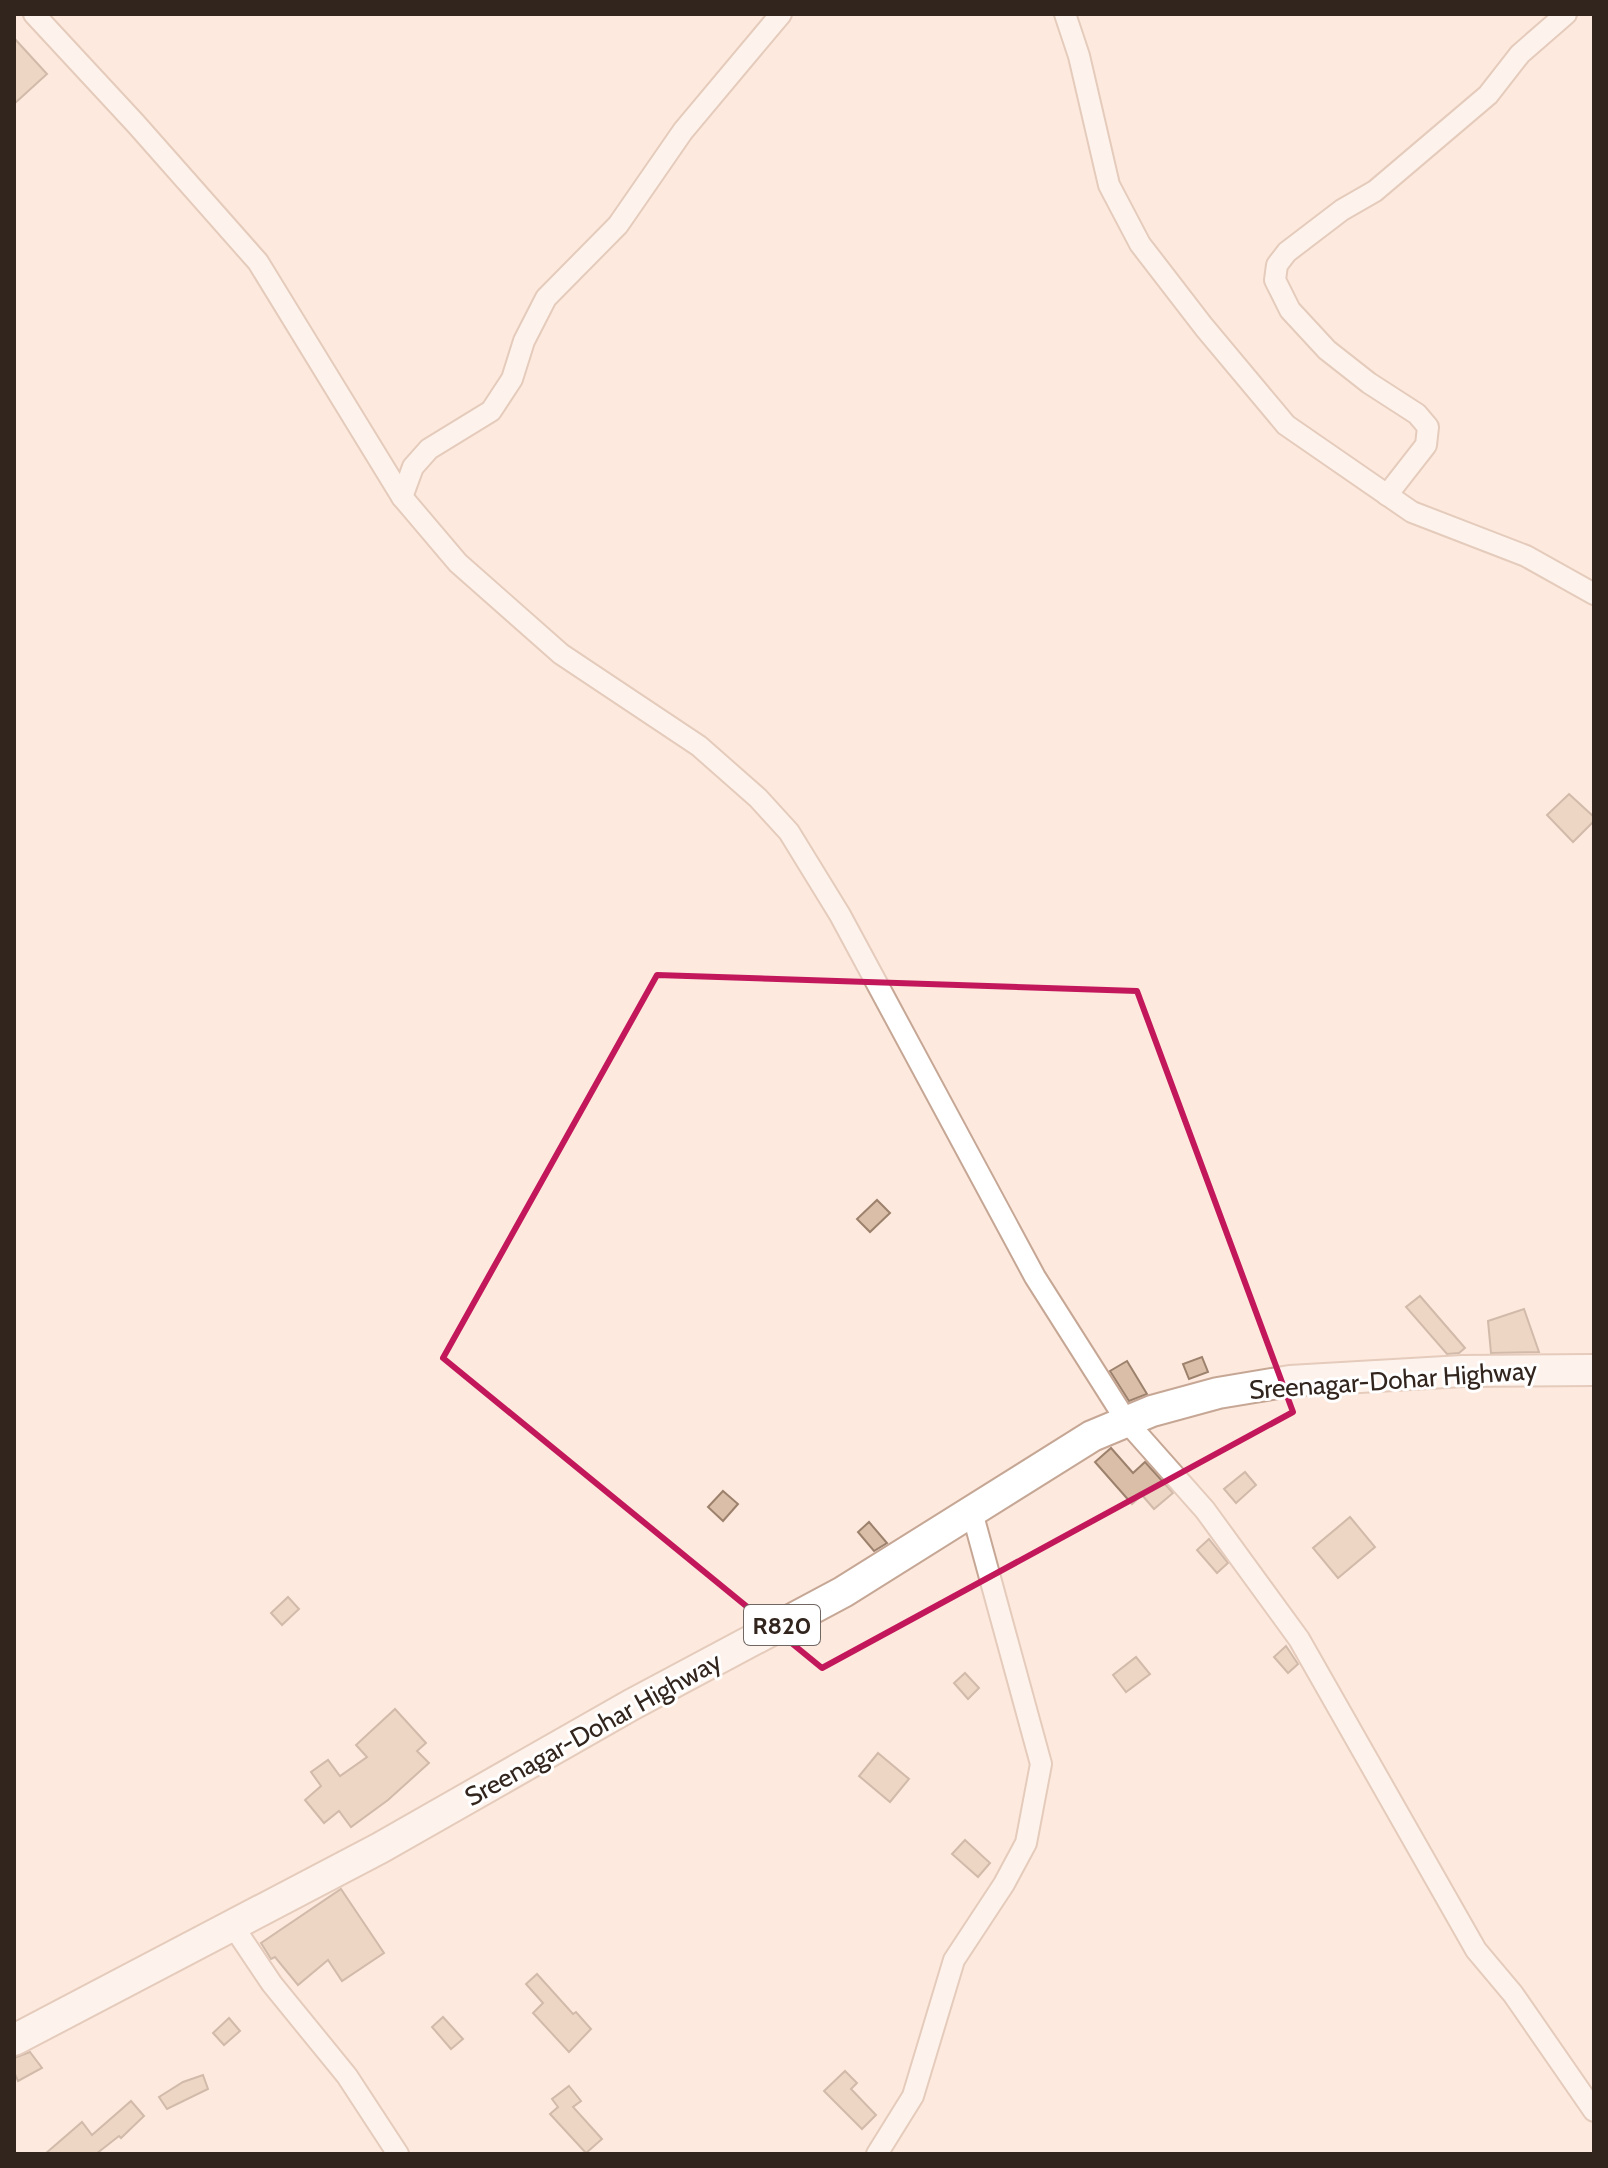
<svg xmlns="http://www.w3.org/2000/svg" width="1608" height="2168" font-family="Cabin,sans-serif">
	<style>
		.building { fill: #dbbea7; stroke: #9c816c; stroke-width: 2 }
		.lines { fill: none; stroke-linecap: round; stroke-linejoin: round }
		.minor-casing { stroke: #c6a795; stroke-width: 24 }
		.primary-casing { stroke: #c6a795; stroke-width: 34 }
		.minor { stroke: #fff; stroke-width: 20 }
		.primary { stroke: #fff; stroke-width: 30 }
		.marked { fill: none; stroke: #c2185b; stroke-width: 6; stroke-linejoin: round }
		.labels { text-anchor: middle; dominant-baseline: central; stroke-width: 6; stroke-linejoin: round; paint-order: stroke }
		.shield { fill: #fff; stroke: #706662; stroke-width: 2 }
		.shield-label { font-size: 24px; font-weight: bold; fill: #32251e }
		.street-label { font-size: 26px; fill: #32251e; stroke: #fff }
	</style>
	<rect width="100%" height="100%" fill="#fde9dd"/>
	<!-- building -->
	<g class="building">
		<path d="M14,38L47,74L14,104Z"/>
		<path d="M1569,794L1594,817V821L1573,842L1547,815Z"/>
		<path d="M877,1200L890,1213L870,1232L857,1219Z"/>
		<path d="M1420,1296L1465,1348L1459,1353L1447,1354L1406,1307Z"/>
		<path d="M1524,1309L1539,1352L1491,1353L1488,1321Z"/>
		<path d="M1202,1357L1208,1372L1189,1379L1183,1364Z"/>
		<path d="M1127,1361L1147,1394L1129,1401L1110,1371Z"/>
		<path d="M1111,1448L1133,1473L1145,1462L1173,1493L1154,1509L1142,1495L1132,1504L1095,1462Z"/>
		<path d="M1245,1472L1256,1485L1236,1503L1224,1489Z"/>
		<path d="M723,1491L738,1504L723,1521L708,1507Z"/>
		<path d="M1350,1517L1375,1547L1338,1578L1313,1548Z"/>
		<path d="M869,1522L887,1543L874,1551L858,1532Z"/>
		<path d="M1209,1539L1228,1563L1217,1573L1197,1550Z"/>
		<path d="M288,1597L299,1609L282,1625L271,1613Z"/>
		<path d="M1286,1646L1298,1664L1288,1673L1274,1657Z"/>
		<path d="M1136,1657L1150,1674L1126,1692L1113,1675Z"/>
		<path d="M965,1673L979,1688L968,1699L954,1683Z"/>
		<path d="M395,1709L426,1743L417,1751L429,1763L388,1800L351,1827L339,1811L324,1823L305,1800L321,1786L311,1772L328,1760L340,1776L367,1757L356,1745Z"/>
		<path d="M878,1753L909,1779L890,1802L859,1776Z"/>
		<path d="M965,1840L990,1863L978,1877L952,1854Z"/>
		<path d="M341,1889L384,1953L342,1981L328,1960L298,1985L275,1957L271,1959L261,1943Z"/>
		<path d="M537,1974L573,2014L576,2012L591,2029L569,2052L533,2013L543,2003L526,1984Z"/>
		<path d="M443,2017L463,2039L451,2049L432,2027Z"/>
		<path d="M229,2018L240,2031L224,2045L213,2033Z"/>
		<path d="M30,2052L42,2068L18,2081L14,2072V2058Z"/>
		<path d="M845,2071L857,2083L851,2089L876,2115L862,2129L824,2091Z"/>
		<path d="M203,2075L208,2089L167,2109L159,2097L183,2082Z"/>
		<path d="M569,2086L581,2101L573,2107L602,2139L586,2153L550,2114L558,2107L552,2099Z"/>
		<path d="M131,2101L144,2116L121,2138L119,2136L96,2154H45L82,2122L92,2135Z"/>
	</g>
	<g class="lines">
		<defs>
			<g id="minor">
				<path d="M34,14L136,124L258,262L402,497L458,563L561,654L699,746L758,798L789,832L840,915L1035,1277L1127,1422L1205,1510L1299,1639L1476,1950L1513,1994L1594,2111"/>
				<path d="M1065,14L1079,56L1109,185L1140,244L1204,327L1286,425L1412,512L1526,556L1594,594"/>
				<path d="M1387,495L1426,445L1428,427L1417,414L1369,383L1327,350L1290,310L1275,280L1277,265L1287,252L1342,210L1375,191L1488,95L1520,54L1566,14"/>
				<path d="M402,497L413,467L429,449L491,411L512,379L524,341L546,298L618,225L683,131L781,14"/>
				<path d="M233,1926L272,1984L347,2076L398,2154"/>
				<path d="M877,2154L913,2096L954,1960L1004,1884L1026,1843L1041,1764L972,1512"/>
			</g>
			<path id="primary" d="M14,2040L380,1848L631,1705L843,1592L1092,1436L1152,1411L1218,1393L1290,1381L1463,1371L1594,1370"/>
		</defs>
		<!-- minor casing -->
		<use href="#minor" class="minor-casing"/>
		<!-- primary casing -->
		<use href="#primary" class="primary-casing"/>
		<!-- minor -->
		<use href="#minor" class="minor"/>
		<!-- primary -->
		<use href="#primary" class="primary"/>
	</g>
	<!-- marked area -->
	<path d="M0 0H1608V2168H0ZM657,975L1137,991L1293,1412L822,1668L443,1358Z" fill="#fde9dd" fill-opacity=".55" fill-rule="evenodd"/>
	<path class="marked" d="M657,975L1137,991L1293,1412L822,1668L443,1358Z"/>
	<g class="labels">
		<!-- shield labels -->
		<rect class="shield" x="744" y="1605" width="76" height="40" rx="6"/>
		<g class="shield-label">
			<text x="782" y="1625">R820</text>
		</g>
		<!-- street labels -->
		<g class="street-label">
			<text transform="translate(1393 1380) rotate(-4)">Sreenagar-Dohar Highway</text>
			<text transform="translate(593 1729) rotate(-29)">Sreenagar-Dohar Highway</text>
		</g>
	</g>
	<!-- border -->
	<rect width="1608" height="2168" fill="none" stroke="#32251e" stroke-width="32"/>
</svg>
